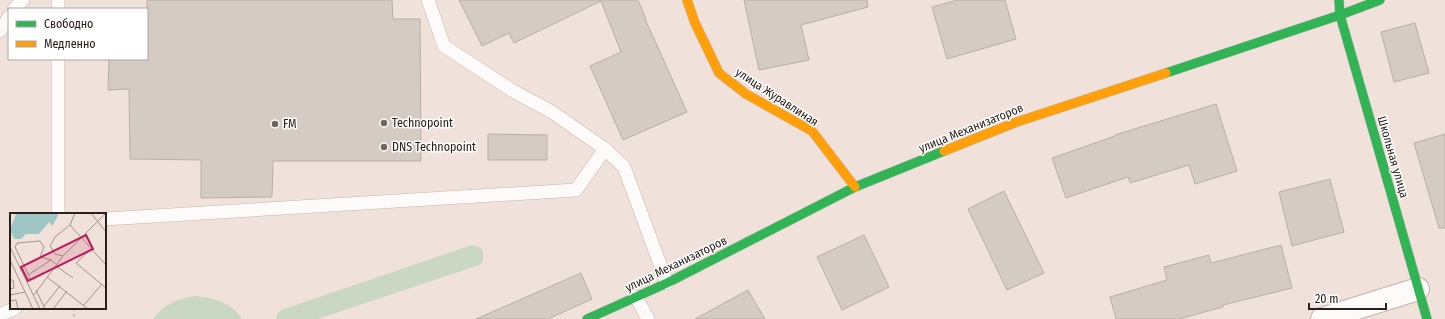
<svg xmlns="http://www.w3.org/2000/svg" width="1445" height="319" font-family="'Fira Sans Condensed',sans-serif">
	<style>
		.green { fill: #cad7c2 }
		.building { fill: #d4cbc3; stroke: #b9afa8 }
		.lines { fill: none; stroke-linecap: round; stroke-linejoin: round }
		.lane-casing { stroke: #c1b5af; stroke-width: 14 }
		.street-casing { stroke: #c1b5af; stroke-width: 24 }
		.fast-casing { stroke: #c1b5af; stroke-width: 10 }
		.slow-casing { stroke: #c1b5af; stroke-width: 10 }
		.path { stroke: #c9c5c1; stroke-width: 2.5; stroke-dasharray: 3 3; stroke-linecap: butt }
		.lane { stroke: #fdfbf9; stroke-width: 13 }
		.street { stroke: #fdfbf9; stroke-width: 22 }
		.fast { stroke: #30b455; stroke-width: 9 }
		.slow { stroke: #ff9f0a; stroke-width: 9 }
		.poi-dot { fill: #6f645e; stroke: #fff; stroke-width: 1.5 }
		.labels { text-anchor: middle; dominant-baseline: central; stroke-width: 3; stroke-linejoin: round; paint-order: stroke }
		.street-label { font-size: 12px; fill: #2a201b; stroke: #fff }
		.poi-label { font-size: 12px; fill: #2a201b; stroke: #fff; text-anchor: start }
		.inset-road { fill: none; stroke: #a1948e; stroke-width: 1 }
		.view { fill: #c2185b; fill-opacity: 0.15; stroke: #c2185b; stroke-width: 2 }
		.inset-edge { fill: none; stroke: #2a201b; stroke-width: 2 }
	</style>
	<rect width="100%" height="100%" fill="#f0e2da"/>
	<!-- green -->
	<g class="green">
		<path d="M472,245L481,248C484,253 485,262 479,265L318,319H276L277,314L281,310Z"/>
		<path d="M196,296C214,298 232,303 242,319H153C164,304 178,298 196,296Z"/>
	</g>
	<!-- building -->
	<g class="building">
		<path d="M147,0H392L393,19H420L421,161H273L272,197L201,198V160L130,159L129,89L108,90L109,59H147Z"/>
		<path d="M459,0H638L646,19H645L687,112L623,140L590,66L621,52L601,1L514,43L509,33L482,46Z"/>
		<path d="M744,0H867L868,7L801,25L809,60L759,70Z"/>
		<path d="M957,0H1005L1016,39L947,59L932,7Z"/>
		<path d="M1415,23L1429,73L1394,82L1381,32Z"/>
		<path d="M1216,104L1237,171L1195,184L1189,165L1130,183L1128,177L1066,198L1052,158L1115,136V135Z"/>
		<path d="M488,134L547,135V160H488Z"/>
		<path d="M1445,134V228H1439L1414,143Z"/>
		<path d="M1330,179L1344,232L1292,246L1279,192Z"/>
		<path d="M1004,191L1044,273L1007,290L968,209Z"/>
		<path d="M864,235L889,287L842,310L817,257Z"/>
		<path d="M1281,245L1292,288L1223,305V307L1179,319H1116L1110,297L1167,280L1164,267L1209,255L1211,263Z"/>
		<path d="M581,273L592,299L548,319H476Z"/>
		<path d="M748,290L765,319H695Z"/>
	</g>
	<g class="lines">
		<defs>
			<g id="lane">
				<path d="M428,0L444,46L513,91L552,112L605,149"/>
				<path d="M14,9L23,0"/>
				<path d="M58,9V0"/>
				<path d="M0,31L9,17"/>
				<path d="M58,214V59"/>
				<path d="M105,219L576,190L605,149L624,167L667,283"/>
				<path d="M636,297L648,319"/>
				<path d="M0,315L15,308"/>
			</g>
			<path id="street" d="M1322,319L1418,289"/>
			<g id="fast">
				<path d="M1339,1L1340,15L1427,319"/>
				<path d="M1166,73L1340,15L1380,0"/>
				<path d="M587,319L667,283L855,187L944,151"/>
			</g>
			<g id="slow">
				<path d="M687,0L695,23L719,73L746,94L812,131L855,187"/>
				<path d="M944,151L1014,123L1166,73"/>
			</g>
		</defs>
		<!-- lane casing -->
		<use href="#lane" class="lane-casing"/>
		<!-- street casing -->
		<use href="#street" class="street-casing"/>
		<!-- fast casing -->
		<use href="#fast" class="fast-casing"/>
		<!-- slow casing -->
		<use href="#slow" class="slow-casing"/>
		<!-- path -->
		<path class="path" d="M74,308V319"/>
		<!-- lane -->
		<use href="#lane" class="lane"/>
		<!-- street -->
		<use href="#street" class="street"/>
		<!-- fast -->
		<use href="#fast" class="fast"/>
		<!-- slow -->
		<use href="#slow" class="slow"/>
	</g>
	<!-- markers -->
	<g class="poi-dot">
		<circle cx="384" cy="123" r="4"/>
		<circle cx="275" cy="124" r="4"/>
		<circle cx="384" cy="147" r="4"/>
	</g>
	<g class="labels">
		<!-- street labels -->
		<g class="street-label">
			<text transform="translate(777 97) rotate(33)">улица Журавлиная</text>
			<text transform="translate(971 128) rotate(-22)">улица Механизаторов</text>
			<text transform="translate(1393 157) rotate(74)">Школьная улица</text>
			<text transform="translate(676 264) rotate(-26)">улица Механизаторов</text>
		</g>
		<!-- poi labels -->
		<g class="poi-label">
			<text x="392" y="123">Technopoint</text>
			<text x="283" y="124">FM</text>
			<text x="392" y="147">DNS Technopoint</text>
		</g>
	</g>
	<!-- overview -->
	<g transform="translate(10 213)">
		<rect width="96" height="96" fill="#f0e2da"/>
		<path d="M13,0H47L48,3L42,13L39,9L29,21H16L11,26H4L0,17L6,1Z" fill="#9dc6c4"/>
		<path class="inset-road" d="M81,0L96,19M60,12L96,52M0,34L30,96M81,36L66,50L96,75M53,43L45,41L40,33L45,24L60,12L65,0M0,47L23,96M46,53L63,65M18,62L41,47L47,52M37,64L78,96M0,67H3L4,75L0,76M17,69L20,65L5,34L7,30L30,28L34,34L30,44L41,47M26,77L35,96M0,82L15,79M24,82L53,43L96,0M0,88L6,87L8,96M74,92L92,71M34,93L50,73M43,96L57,78"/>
		<path class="view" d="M76,22L83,36L18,68L11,54Z"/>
		<rect width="96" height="96" class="inset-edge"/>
	</g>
	<!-- legend -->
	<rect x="8" y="8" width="140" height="52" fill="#ffffff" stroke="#aaa6a4"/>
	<rect x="16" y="21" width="20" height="6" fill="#30b455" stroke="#aaa6a4"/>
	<text x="44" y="28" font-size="12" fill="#2a201b">Свободно</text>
	<rect x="16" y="41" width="20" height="6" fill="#ff9f0a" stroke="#aaa6a4"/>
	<text x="44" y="48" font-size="12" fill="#2a201b">Медленно</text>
	<!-- scale -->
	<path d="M1309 303v6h77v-6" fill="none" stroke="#2a201b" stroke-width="2"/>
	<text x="1315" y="303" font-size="12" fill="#2a201b" stroke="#ffffff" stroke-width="3" paint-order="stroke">20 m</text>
</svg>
